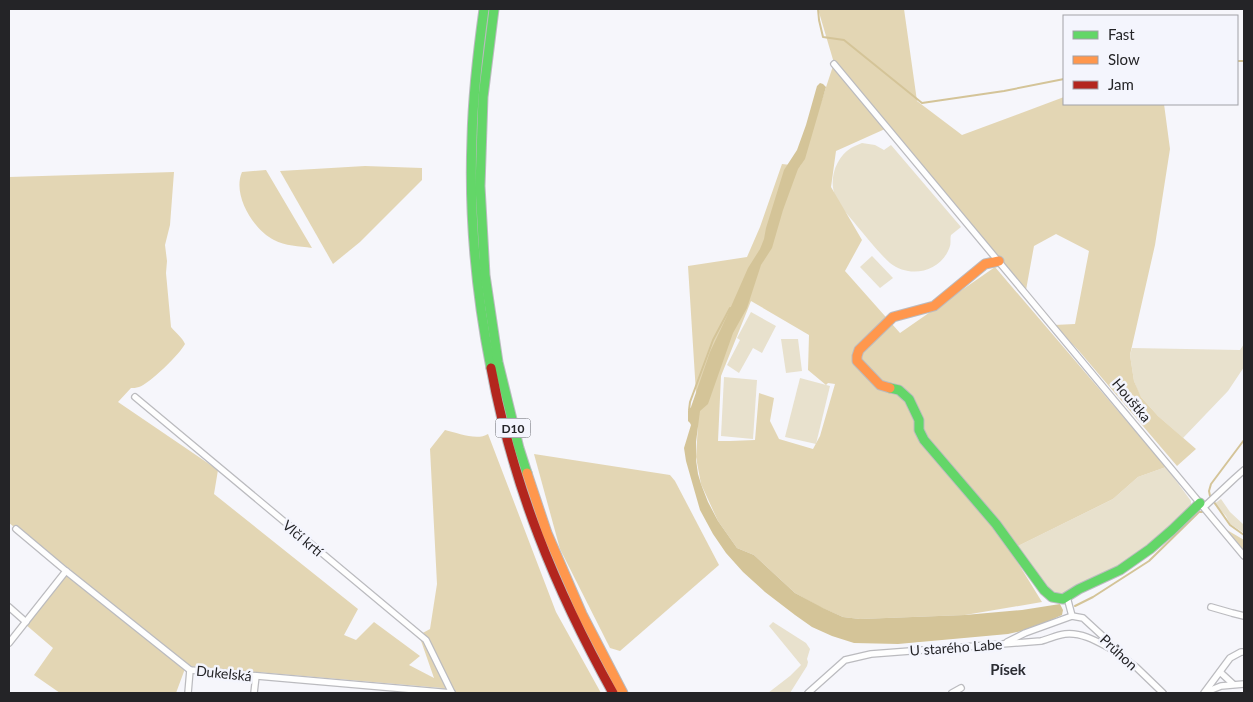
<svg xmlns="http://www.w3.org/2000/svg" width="1253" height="702" font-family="Lato,sans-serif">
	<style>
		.green { fill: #e8e1cd }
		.forest { fill: #e3d6b4; fill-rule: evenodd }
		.water { fill: #d4c498 }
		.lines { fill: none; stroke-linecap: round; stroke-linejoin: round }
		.stream { stroke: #d4c498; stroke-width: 2 }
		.street-casing { stroke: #bbbbbf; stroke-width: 8 }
		.fast-casing { stroke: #bbbbbf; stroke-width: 11 }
		.slow-casing { stroke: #bbbbbf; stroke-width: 11 }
		.jam-casing { stroke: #bbbbbf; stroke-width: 11 }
		.street { stroke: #fefefe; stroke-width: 5.5 }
		.fast { stroke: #63d668; stroke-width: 9 }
		.slow { stroke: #ff974d; stroke-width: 9 }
		.jam { stroke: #b3261e; stroke-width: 9 }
		.labels { text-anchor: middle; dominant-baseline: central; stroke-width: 5; stroke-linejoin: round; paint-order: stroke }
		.shield { fill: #f4f5fd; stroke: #626367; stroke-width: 1 }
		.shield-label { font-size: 12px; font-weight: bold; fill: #242427 }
		.street-label { font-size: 14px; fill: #242427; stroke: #f4f5fd }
		.neighbourhood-label { font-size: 15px; font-weight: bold; fill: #2b2c32; stroke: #f4f5fd }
	</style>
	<rect width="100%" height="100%" fill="#f6f6fb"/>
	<!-- green -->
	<g class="green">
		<path d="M862,143L875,145L884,150L891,145L961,227L951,235C950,238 951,243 950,246C942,272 910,279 890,263C879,253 867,238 857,226C850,217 841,208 836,198C828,181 835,158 851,148C854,146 858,145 862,143Z"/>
		<path d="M872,256L893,278L880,288L860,267Z"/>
		<path d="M751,312L776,326L762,353L753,348L739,373L727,365L740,340L737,338Z"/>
		<path d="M781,339H798L802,371L786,373Z"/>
		<path d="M1244,344V367L1228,391L1183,438L1158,416L1141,397L1138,391L1134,381L1130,355L1132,348L1240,350Z"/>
		<path d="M724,377L757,380L753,439L721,436Z"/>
		<path d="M800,378L830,386L816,444L785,437Z"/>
		<path d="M1166,467L1191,501V506L1171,526L1136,556L1109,573L1069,601L1042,586L1018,546L1113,499L1138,477Z"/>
		<path d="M1221,499L1230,512L1244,525V533L1230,524L1226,516L1214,504Z"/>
		<path d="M773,622L806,643L810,649L807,659L808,662L807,666L790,693H768L790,676L801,665L769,626Z"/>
	</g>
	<!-- forest -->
	<g class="forest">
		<path d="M818,9H904L917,101L962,135L1064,97V104H1164L1170,149L1155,245L1130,355L1134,381L1141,397L1158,416L1196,449L1177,466L1079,351L1054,325L1075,324L1089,251L1056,234L1034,246L1026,290L885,129L836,151L831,187L862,240L845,271L900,333L995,267L1166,467L1138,477L1113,499L1010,550L1042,602L965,615L860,619L843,617L820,607L795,593L754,555L737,548L718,521L701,484L696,457L698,425L688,266L747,257L760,227L782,164L800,166L834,63ZM751,301L809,335L808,370L826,385L828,383L835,384L820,436L813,449L779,439L770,421L774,398L759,393L755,440L730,441H718L721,376Z"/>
		<path d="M365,166L422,168V180L360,242L333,264L280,171Z"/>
		<path d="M266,170L312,248C299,246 285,246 274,240C253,229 232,195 242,172Z"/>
		<path d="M174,172L170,225L165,245L167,261L166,273L171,327C176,333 182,337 185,344C180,354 149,384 139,387C136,388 133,388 131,388L118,402L218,470L214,494L358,609L344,635L356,640L374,622L420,656L409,665L434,678L419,635L430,629L437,584L430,449L445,430C458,433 477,441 488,434L556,612L601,693H446L442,688L186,666L176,693H60L34,675L53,648L25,624L71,570L9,523V177Z"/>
		<path d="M534,454L670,475L675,481L719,565L620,651L610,648L560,549Z"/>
		<path d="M1222,527L1244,540V551Z"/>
	</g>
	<!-- water -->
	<path class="water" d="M820,83L823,84L826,87L805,159L798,169L783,210L772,248L761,265L747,308L733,333L708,404L700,411L696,442V460L698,474L701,484L708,502L718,521L737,548L754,555L795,593L823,608L843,617L860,619L965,615L1022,610L1060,604L1063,610L1062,615L1031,629L1008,634L898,644L854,643L832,636L812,627L795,615L765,592L743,572L726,553L713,534L700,510L686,461L684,448L691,425L690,423L688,421V411L691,407L710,352L726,318L748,268L760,249L764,239L766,228L784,170L797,150L806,125L817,86Z"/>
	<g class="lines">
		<!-- stream -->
		<g class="stream">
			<path d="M818,9L819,20L823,37L844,40L922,103L1004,91L1064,79"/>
			<path d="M1237,61H1244"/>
			<path d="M689,410L690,402L713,340L730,308"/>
			<path d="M1210,496L1209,491L1211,484L1244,440"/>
			<path d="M1214,502L1230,525L1244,535"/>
			<path d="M1075,606L1093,597L1149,561L1199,512H1202"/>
		</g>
		<defs>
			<g id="street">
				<path d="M834,64L1244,556"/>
				<path d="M135,397L426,640L452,693"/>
				<path d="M1204,507L1235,478L1244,470"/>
				<path d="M16,529L66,571L190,670L452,693"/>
				<path d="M1067,597L1072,616"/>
				<path d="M9,607L26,622"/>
				<path d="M1211,607L1232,613L1244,616"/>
				<path d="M1072,616L1083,618L1108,641L1113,650L1136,667L1163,693"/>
				<path d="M1007,642L1025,633L1072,616"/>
				<path d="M9,643L66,571"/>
				<path d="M1220,672L1233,684"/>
				<path d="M1206,692L1221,686L1244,684"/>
				<path d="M188,693L190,670"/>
				<path d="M254,693L256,676"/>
				<path d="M808,693L845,660L871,654L1041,641C1049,639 1057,635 1065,634C1082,632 1098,642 1113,650"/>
				<path d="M952,693L961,688"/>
				<path d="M1204,693L1230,658L1241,652H1244"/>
			</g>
			<g id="fast">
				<path d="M484,9C478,52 473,94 472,138C469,215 476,292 491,368"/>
				<path d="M494,9L483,97L480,186L485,275L498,362L519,448L527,473"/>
				<path d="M890,388L899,390L909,399L919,420V430L924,440L996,524L1044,590L1052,597L1063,599L1079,589L1120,570L1150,549L1172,530L1200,503"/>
			</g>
			<g id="slow">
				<path d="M890,388L880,385L857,361V356L859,350L893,317L934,306L985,264L999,261"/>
				<path d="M527,473L547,533L582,614L623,693"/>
			</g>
			<path id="jam" d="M491,368C513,486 555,589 613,693"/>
		</defs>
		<!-- street casing -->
		<use href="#street" class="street-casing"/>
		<!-- fast casing -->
		<use href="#fast" class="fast-casing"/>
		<!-- slow casing -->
		<use href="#slow" class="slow-casing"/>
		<!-- jam casing -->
		<use href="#jam" class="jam-casing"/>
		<!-- street -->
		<use href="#street" class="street"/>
		<!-- fast -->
		<use href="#fast" class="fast"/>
		<!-- slow -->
		<use href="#slow" class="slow"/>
		<!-- jam -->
		<use href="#jam" class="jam"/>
	</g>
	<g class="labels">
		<!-- shield labels -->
		<rect class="shield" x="495.5" y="418.5" width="35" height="19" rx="4"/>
		<g class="shield-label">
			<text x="513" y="428">D10</text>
		</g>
		<!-- street labels -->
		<g class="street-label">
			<text transform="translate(1132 400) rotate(50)">Houštka</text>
			<text transform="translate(303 538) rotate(40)">Vlčí krtí</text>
			<text transform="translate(956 647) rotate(-4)">U starého Labe</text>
			<text transform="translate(1119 652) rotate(43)">Průhon</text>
			<text transform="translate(224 673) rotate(6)">Dukelská</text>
		</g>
		<!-- neighbourhood labels -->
		<g class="neighbourhood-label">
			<text x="1008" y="669">Písek</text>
		</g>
	</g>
	<!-- border -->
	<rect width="1253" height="702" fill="none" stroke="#242427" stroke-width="20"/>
	<!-- legend -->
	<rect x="1063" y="15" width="175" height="90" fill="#f4f5fd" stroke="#a1a1a7"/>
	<rect x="1073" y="31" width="25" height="8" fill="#63d668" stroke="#a1a1a7"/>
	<text x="1108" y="40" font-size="15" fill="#242427">Fast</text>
	<rect x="1073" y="56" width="25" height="8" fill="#ff974d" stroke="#a1a1a7"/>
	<text x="1108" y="65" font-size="15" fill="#242427">Slow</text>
	<rect x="1073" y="81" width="25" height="8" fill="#b3261e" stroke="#a1a1a7"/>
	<text x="1108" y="90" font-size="15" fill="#242427">Jam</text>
</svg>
